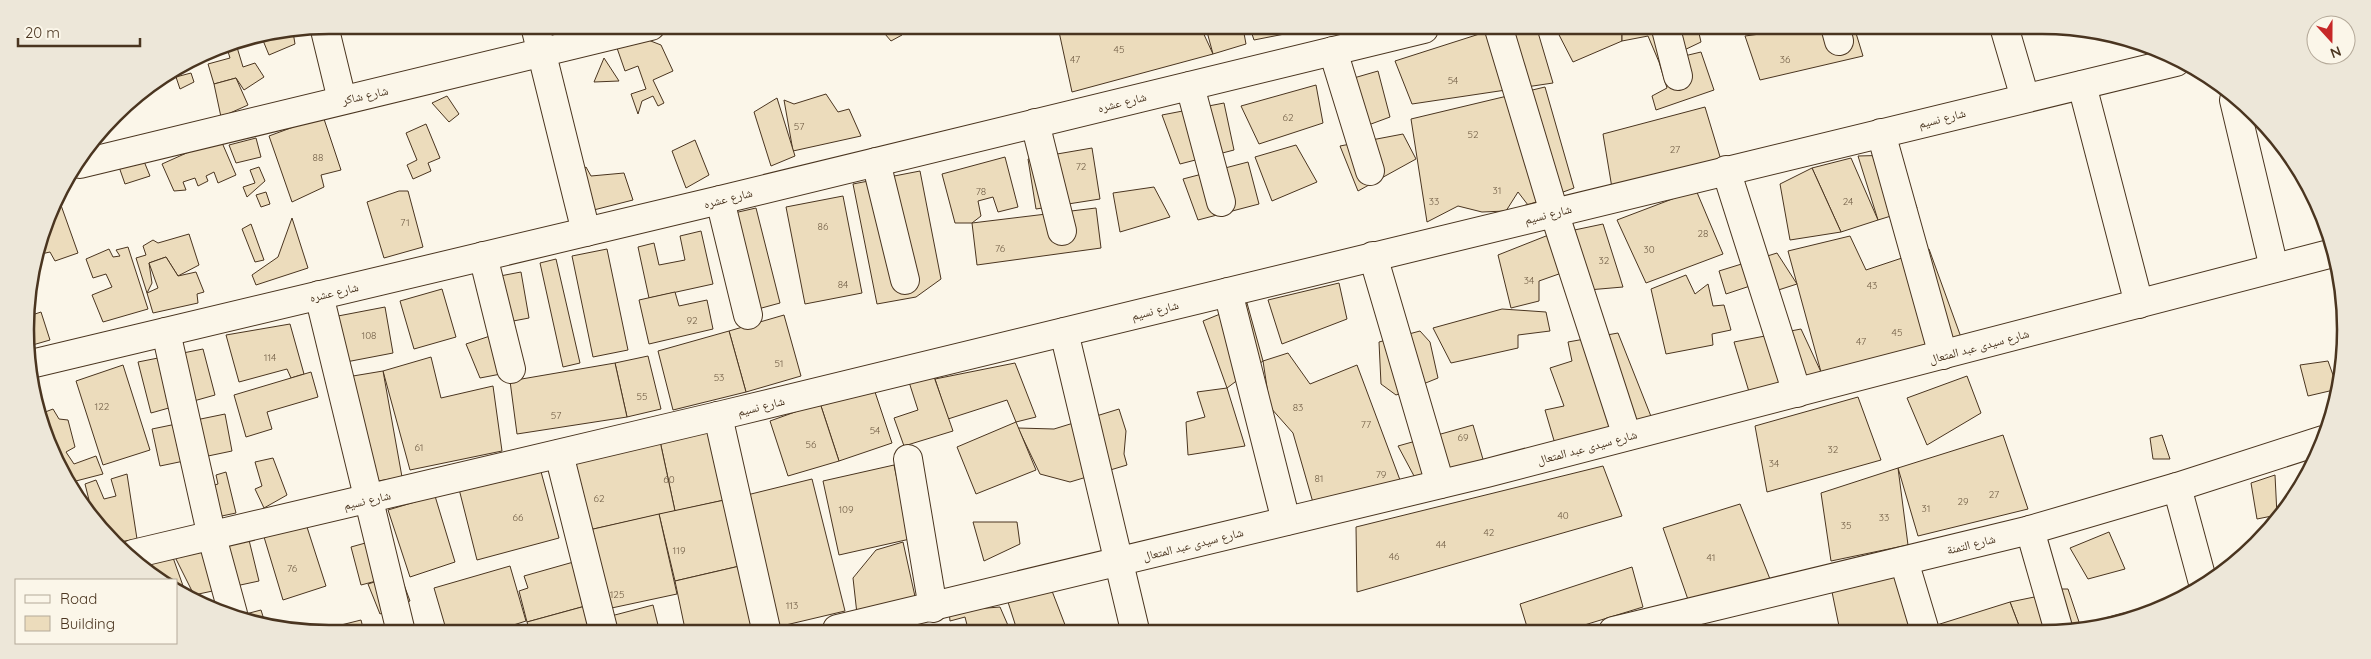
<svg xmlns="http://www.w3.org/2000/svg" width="2371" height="659" font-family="Quicksand,'Noto Naskh Arabic',sans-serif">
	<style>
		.building { fill: #ecdcbc; stroke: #4a3520 }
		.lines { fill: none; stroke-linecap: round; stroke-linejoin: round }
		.street-casing { stroke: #4a3520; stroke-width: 30 }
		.street { stroke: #fbf6e9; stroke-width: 28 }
		.labels { text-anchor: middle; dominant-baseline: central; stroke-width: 4; stroke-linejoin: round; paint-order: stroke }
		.number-label { font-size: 10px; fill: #725f47 }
		.street-label { font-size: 12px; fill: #4a3520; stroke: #fbf6e9 }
		.rim { fill: none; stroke: #4a3520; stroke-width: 2.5 }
	</style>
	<rect width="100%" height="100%" fill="#fbf6e9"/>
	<!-- building -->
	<g class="building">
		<path d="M879,27H898L902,35L891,41Z"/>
		<path d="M1058,27L1201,28L1213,54L1072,92Z"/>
		<path d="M1206,28H1243L1246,44L1213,54Z"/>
		<path d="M1250,28H1315L1254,40Z"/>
		<path d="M1495,29H1537L1553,83L1412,104L1395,61Z"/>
		<path d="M1556,29H1622V41L1573,62Z"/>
		<path d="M1622,29H1698L1701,42L1659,62L1648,36L1622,41Z"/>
		<path d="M1790,30H1855L1863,56L1760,80L1745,36Z"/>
		<path d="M293,32L295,44L269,55L262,38Z"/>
		<path d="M643,38L661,45L673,71L653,80L664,103L658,106L653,96L642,101L638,114L631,94L646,89L638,66L625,71L617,48Z"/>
		<path d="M236,44L243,67L255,63L264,77L244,90L236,78L214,84L208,64L230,58L226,45Z"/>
		<path d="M221,46L223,51L207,56L206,53Z"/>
		<path d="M1701,52L1714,90L1656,110L1652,96L1667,88L1659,62Z"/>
		<path d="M604,58L619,81L594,82Z"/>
		<path d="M1378,71L1390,117L1363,127L1333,84Z"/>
		<path d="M191,73L194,82L180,89L176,77Z"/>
		<path d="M236,78L248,105L221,117L214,84Z"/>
		<path d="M1316,85L1323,123L1259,144L1241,106Z"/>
		<path d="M1545,87L1574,188L1528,205L1518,192L1506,211L1482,212L1458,206L1427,222L1411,119Z"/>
		<path d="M826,94L838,112L849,109L861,136L793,151L784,100L794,104Z"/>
		<path d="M447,96L459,114L449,122L432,103Z"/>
		<path d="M777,98L795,156L771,166L754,112Z"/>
		<path d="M1224,103L1234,150L1180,164L1162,115Z"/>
		<path d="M1705,107L1721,160L1612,188L1603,134Z"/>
		<path d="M323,116L341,170L321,175L324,187L292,202L269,136Z"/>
		<path d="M426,124L440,158L428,163L431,171L413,179L407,165L417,160L406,133Z"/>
		<path d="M1403,134L1416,159L1358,191L1340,146Z"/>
		<path d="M220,138L236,175L218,183L214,172L206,176L208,181L198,186L195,178L183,182L186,190L174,191L162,164Z"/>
		<path d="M256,138L261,157L236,163L229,145Z"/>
		<path d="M695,140L709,175L686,188L672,151Z"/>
		<path d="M1296,145L1317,182L1272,201L1255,157Z"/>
		<path d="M1092,148L1100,199L1036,209L1028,159Z"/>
		<path d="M141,154L150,176L125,184L118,164Z"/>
		<path d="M1896,155L1917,208L1878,220L1858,156Z"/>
		<path d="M1005,157L1018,207L998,212L993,197L978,201L981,216L972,223H955L942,174Z"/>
		<path d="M1851,158L1878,220L1841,232L1812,168Z"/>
		<path d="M1248,162L1259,204L1198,220L1183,179Z"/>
		<path d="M259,167L265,181L247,197L243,187L255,183L250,170Z"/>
		<path d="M586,167L591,176L624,173L633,200L570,216L562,184Z"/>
		<path d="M1812,168L1841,232L1790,240L1780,184Z"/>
		<path d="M920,171L941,279L916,297L877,304L853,184Z"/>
		<path d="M1154,187L1170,217L1120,232L1113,193Z"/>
		<path d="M1696,190L1723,254L1646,283L1617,220Z"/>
		<path d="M399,191H408L423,247L384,258L367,202Z"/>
		<path d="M266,192L270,204L261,207L256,195Z"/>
		<path d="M57,194L78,253L55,261L50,252L41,254Z"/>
		<path d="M843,196L862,293L805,304L786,207Z"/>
		<path d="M756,208L780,303L758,309L734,213Z"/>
		<path d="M1096,208L1101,248L977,265L972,223Z"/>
		<path d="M292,218L308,268L256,285L252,275L278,257Z"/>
		<path d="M251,224L264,260L255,262L242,229Z"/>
		<path d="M1603,224L1623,287L1565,292L1573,269L1539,281V301L1511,308L1498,255L1546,236Z"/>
		<path d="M701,231L713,284L649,298L638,247L654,243L659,265L685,260L680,236Z"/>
		<path d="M189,234L199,265L178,276L166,257L149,263L152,283L147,293L136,258L146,255L143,246L153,240L158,243Z"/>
		<path d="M1850,236L1866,270L1929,249L1962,340L1821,372L1788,251Z"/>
		<path d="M128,247L148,309L103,322L92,295L112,287L106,274L93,278L86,259L109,249L113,257L120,256L116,250Z"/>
		<path d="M607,249L628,350L593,357L572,256Z"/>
		<path d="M1777,253L1797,284L1766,294L1762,282L1726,294L1719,271Z"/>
		<path d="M166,257L178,276L196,272L204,292L197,294L198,303L153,313L147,293L158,288L149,263Z"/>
		<path d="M556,259L580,363L563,367L540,263Z"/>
		<path d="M521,272L529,318L508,322L500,276Z"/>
		<path d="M1686,275L1695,294L1708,284L1713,306L1724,305L1731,330L1712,334L1713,345L1666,354L1651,289Z"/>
		<path d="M1339,283L1347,319L1282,344L1268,300Z"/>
		<path d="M442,289L456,337L414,349L400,301Z"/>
		<path d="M675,292L679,306L707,300L713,329L649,344L639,300Z"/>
		<path d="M1247,303L1263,361L1227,388L1203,321Z"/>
		<path d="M385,307L393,353L346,362L338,316Z"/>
		<path d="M1502,309L1546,312L1550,331L1518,335V348L1451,363L1433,328Z"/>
		<path d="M41,312L50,340L29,346L26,317Z"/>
		<path d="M784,315L801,376L746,392L729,331Z"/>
		<path d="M290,324L304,374L291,378L287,369L239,382L226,335Z"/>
		<path d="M1801,329L1821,372L1753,405L1734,342Z"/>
		<path d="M729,331L746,392L673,410L658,351Z"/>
		<path d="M1420,331L1430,342L1438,378L1396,395L1381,384L1379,342Z"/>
		<path d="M1618,333L1656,429L1558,454L1545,410L1564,406L1550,368L1572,361L1568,342Z"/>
		<path d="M496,334L506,373L480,378L466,344Z"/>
		<path d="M203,349L215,395L151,413L138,362Z"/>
		<path d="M1288,353L1310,384L1357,365L1400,480L1314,506L1293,433L1270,407L1263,361Z"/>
		<path d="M648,356L661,409L627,417L615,363Z"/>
		<path d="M431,357L441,398L493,386L502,451L410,470L383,371Z"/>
		<path d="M2328,361L2338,389L2308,396L2300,365Z"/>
		<path d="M615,363L627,417L517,434L510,381Z"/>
		<path d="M1015,363L1036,417L1016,422L1007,400L948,419L935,379Z"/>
		<path d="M123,365L150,450L103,465L76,381Z"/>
		<path d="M383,371L402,477L372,482L353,376Z"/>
		<path d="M311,372L318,397L267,412L272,429L246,437L234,395Z"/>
		<path d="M933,374L953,431L904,446L894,418L918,410L909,382Z"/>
		<path d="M1967,376L1981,413L1927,445L1907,398Z"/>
		<path d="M873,386L892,443L839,461L820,403Z"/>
		<path d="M1227,388L1245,446L1188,455L1186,422L1205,417L1197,392Z"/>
		<path d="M1858,397L1881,460L1767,492L1755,426Z"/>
		<path d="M820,403L839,461L788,476L770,421Z"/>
		<path d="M53,409L59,419L68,420L75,447L66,452L74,464L96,456L103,474L72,482L40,414Z"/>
		<path d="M1119,409L1126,431L1124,454L1127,465L1070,482L1040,474L1018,428L1054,429Z"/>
		<path d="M225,414L232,451L160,466L152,429Z"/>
		<path d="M1016,422L1036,470L976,494L957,447Z"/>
		<path d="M1473,425L1487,473L1421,489L1398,446Z"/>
		<path d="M713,429L729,499L675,511L660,441Z"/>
		<path d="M2003,435L2028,509L1918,536L1898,468Z"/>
		<path d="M2162,435L2170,459H2153L2150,438Z"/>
		<path d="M660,441L675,511L589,530L573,461Z"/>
		<path d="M273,458L287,495L264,508L255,489L262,486L255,462Z"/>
		<path d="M894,465L910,539L839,555L823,481Z"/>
		<path d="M1603,466L1622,516L1357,592L1356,527Z"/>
		<path d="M540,468L559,538L477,560L459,489Z"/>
		<path d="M1898,468L1908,545L1831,561L1821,493Z"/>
		<path d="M226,472L236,513L203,520L197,490L218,484L216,475Z"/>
		<path d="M127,474L137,539L119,542L88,515L83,504L89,500L85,484L96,480L104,499L116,496L111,479Z"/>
		<path d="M2275,475L2277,515L2257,519L2251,483Z"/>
		<path d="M812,479L845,611L773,628L747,495Z"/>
		<path d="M435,496L455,562L410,577L388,510Z"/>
		<path d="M729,499L744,565L675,581L659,514Z"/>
		<path d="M1740,504L1770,579L1692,611L1663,528Z"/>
		<path d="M659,514L677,594L607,609L589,530Z"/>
		<path d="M973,522H1017L1020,544L984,561Z"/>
		<path d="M306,524L326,586L283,600L264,537Z"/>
		<path d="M2109,532L2125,569L2088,579L2070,548Z"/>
		<path d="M249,540L259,581L194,595L175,557Z"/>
		<path d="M369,542L380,580L361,585L351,547Z"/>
		<path d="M903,542L916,601L857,614L853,578L876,550Z"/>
		<path d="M171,552L187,597L176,592V580H162L142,562Z"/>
		<path d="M577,561L589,605L527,622L519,591L528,588L524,576Z"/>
		<path d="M744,565L758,629H685L675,581Z"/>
		<path d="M510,566L526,621L501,629H446L434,588Z"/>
		<path d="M1632,567L1643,607L1565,631L1528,630L1520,604Z"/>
		<path d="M1907,569L1924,629L1909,631H1840L1831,587Z"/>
		<path d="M400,574L410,601L380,614L368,584Z"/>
		<path d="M2056,589H2068L2081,628L2072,631Z"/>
		<path d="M1052,591L1067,630H1017L1007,599Z"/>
		<path d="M2049,594L2059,631H2021L2010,602Z"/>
		<path d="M2010,602L2021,631H1925L1924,629Z"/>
		<path d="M589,605L595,629H529L527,622Z"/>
		<path d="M653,605L659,629H614L611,616Z"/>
		<path d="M2151,606L2152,610L2107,624L2105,618Z"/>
		<path d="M1000,607L1010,630L968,629L965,617L950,621L949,611Z"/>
		<path d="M261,610L266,626L238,616Z"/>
		<path d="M361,620L363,628H329Z"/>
	</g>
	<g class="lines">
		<defs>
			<g id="street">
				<path d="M324,26L342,100"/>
				<path d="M535,26L586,232"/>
				<path d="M1499,29L1554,212L1627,436"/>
				<path d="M1666,29L1678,76"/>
				<path d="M1836,30L1839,41"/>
				<path d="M2005,30L2025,98"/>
				<path d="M1333,51L1370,171"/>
				<path d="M2082,85L2139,304"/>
				<path d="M1190,86L1221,202"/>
				<path d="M2234,100L2274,268"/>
				<path d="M1035,123L1062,231"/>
				<path d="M1881,133L1943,355"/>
				<path d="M876,162L905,280"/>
				<path d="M80,164L651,26"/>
				<path d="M1726,170L1797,393"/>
				<path d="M720,200L748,315"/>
				<path d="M483,256L511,369"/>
				<path d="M1373,256L1440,484"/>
				<path d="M1228,292L1286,521"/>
				<path d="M319,295L400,628"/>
				<path d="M166,332L212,537L233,614"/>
				<path d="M1064,332L1135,630"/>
				<path d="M31,364L720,200L1424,29"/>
				<path d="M718,416L766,629"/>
				<path d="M559,454L603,629"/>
				<path d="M908,459L933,608"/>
				<path d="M2177,487L2203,583"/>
				<path d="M2030,530L2059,631"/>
				<path d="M133,554L718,416L2176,62"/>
				<path d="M1904,561L1925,631"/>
				<path d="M837,629L1487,473L2333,253"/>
				<path d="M1613,631L2030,530L2177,487L2323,440"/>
			</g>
		</defs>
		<!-- street casing -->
		<use href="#street" class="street-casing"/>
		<!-- street -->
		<use href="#street" class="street"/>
	</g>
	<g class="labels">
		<!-- number labels -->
		<g class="number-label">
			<text x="1119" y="49">45</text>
			<text x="1075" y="59">47</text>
			<text x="1785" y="59">36</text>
			<text x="1453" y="80">54</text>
			<text x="1288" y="117">62</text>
			<text x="799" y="126">57</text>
			<text x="1473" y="134">52</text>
			<text x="1675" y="149">27</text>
			<text x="318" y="157">88</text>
			<text x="1081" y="166">72</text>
			<text x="1497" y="190">31</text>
			<text x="981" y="191">78</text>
			<text x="1434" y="201">33</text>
			<text x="1848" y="201">24</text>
			<text x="405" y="222">71</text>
			<text x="823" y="226">86</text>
			<text x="1703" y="233">28</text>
			<text x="1000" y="248">76</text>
			<text x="1649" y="249">30</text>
			<text x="1604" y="260">32</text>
			<text x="1529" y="280">34</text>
			<text x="843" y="284">84</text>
			<text x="1872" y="285">43</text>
			<text x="692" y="320">92</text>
			<text x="1897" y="332">45</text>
			<text x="369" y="335">108</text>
			<text x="1861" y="341">47</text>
			<text x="270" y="357">114</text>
			<text x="779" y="363">51</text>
			<text x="719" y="377">53</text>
			<text x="642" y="396">55</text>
			<text x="102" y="406">122</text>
			<text x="1298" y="407">83</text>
			<text x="556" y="415">57</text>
			<text x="1366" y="424">77</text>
			<text x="875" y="430">54</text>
			<text x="1463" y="437">69</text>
			<text x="811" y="444">56</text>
			<text x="419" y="447">61</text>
			<text x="1833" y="449">32</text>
			<text x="1774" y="463">34</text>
			<text x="1381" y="474">79</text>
			<text x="1319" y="478">81</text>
			<text x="669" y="479">60</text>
			<text x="1994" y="494">27</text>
			<text x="599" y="498">62</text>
			<text x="1963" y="501">29</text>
			<text x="1926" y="508">31</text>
			<text x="846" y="509">109</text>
			<text x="1563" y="515">40</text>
			<text x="518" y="517">66</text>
			<text x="1884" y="517">33</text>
			<text x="1846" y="525">35</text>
			<text x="1489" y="532">42</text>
			<text x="1441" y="544">44</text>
			<text x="679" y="550">119</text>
			<text x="1394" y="556">46</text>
			<text x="1711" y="557">41</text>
			<text x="292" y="568">76</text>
			<text x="617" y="594">125</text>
			<text x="792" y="605">113</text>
		</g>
		<!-- street labels -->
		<g class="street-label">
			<text transform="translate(365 95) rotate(-13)">شارع شاكر</text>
			<text transform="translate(1122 102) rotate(-14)">شارع عشره</text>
			<text transform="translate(1942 118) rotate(-14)">شارع نسيم</text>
			<text transform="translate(728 198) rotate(-14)">شارع عشره</text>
			<text transform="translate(1548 214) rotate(-14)">شارع نسيم</text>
			<text transform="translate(334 292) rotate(-13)">شارع عشره</text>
			<text transform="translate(1155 310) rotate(-14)">شارع نسيم</text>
			<text transform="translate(1979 346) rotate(-15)">شارع سيدى عبد المتعال</text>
			<text transform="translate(761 406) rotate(-14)">شارع نسيم</text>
			<text transform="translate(1587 447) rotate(-15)">شارع سيدى عبد المتعال</text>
			<text transform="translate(367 500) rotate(-13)">شارع نسيم</text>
			<text transform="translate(1193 544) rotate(-14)">شارع سيدى عبد المتعال</text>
			<text transform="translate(1971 544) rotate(-14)">شارع التمنة</text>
		</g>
	</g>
	<!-- crop -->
	<path d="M0 0H2371V659H0ZM329 34H2042A295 295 0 0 1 2337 329V330A295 295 0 0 1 2042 625H329A295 295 0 0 1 34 330V329A295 295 0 0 1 329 34Z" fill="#ede7d9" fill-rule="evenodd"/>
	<path class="rim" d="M329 34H2042A295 295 0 0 1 2337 329V330A295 295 0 0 1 2042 625H329A295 295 0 0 1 34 330V329A295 295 0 0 1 329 34Z"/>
	<!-- legend -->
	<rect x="15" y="579" width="162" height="65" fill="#fbf6e9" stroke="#b4a999"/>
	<rect x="25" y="595" width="25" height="8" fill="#fbf6e9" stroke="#b4a999"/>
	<text x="60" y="604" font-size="15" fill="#4a3520">Road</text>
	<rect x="25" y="616" width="25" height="15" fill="#ecdcbc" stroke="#b4a999"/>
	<text x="60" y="629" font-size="15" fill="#4a3520">Building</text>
	<!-- north arrow -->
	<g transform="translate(2331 40) rotate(159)"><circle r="24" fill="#fbf6e9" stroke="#b4a999"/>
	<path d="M0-4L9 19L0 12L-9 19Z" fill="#c62828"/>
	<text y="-8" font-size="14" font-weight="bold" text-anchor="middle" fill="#4a3520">N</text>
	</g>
	<!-- scale -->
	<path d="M18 38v8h122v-8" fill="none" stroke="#4a3520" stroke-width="2.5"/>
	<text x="25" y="38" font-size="15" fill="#4a3520" stroke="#fbf6e9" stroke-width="4" paint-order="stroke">20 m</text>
</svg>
